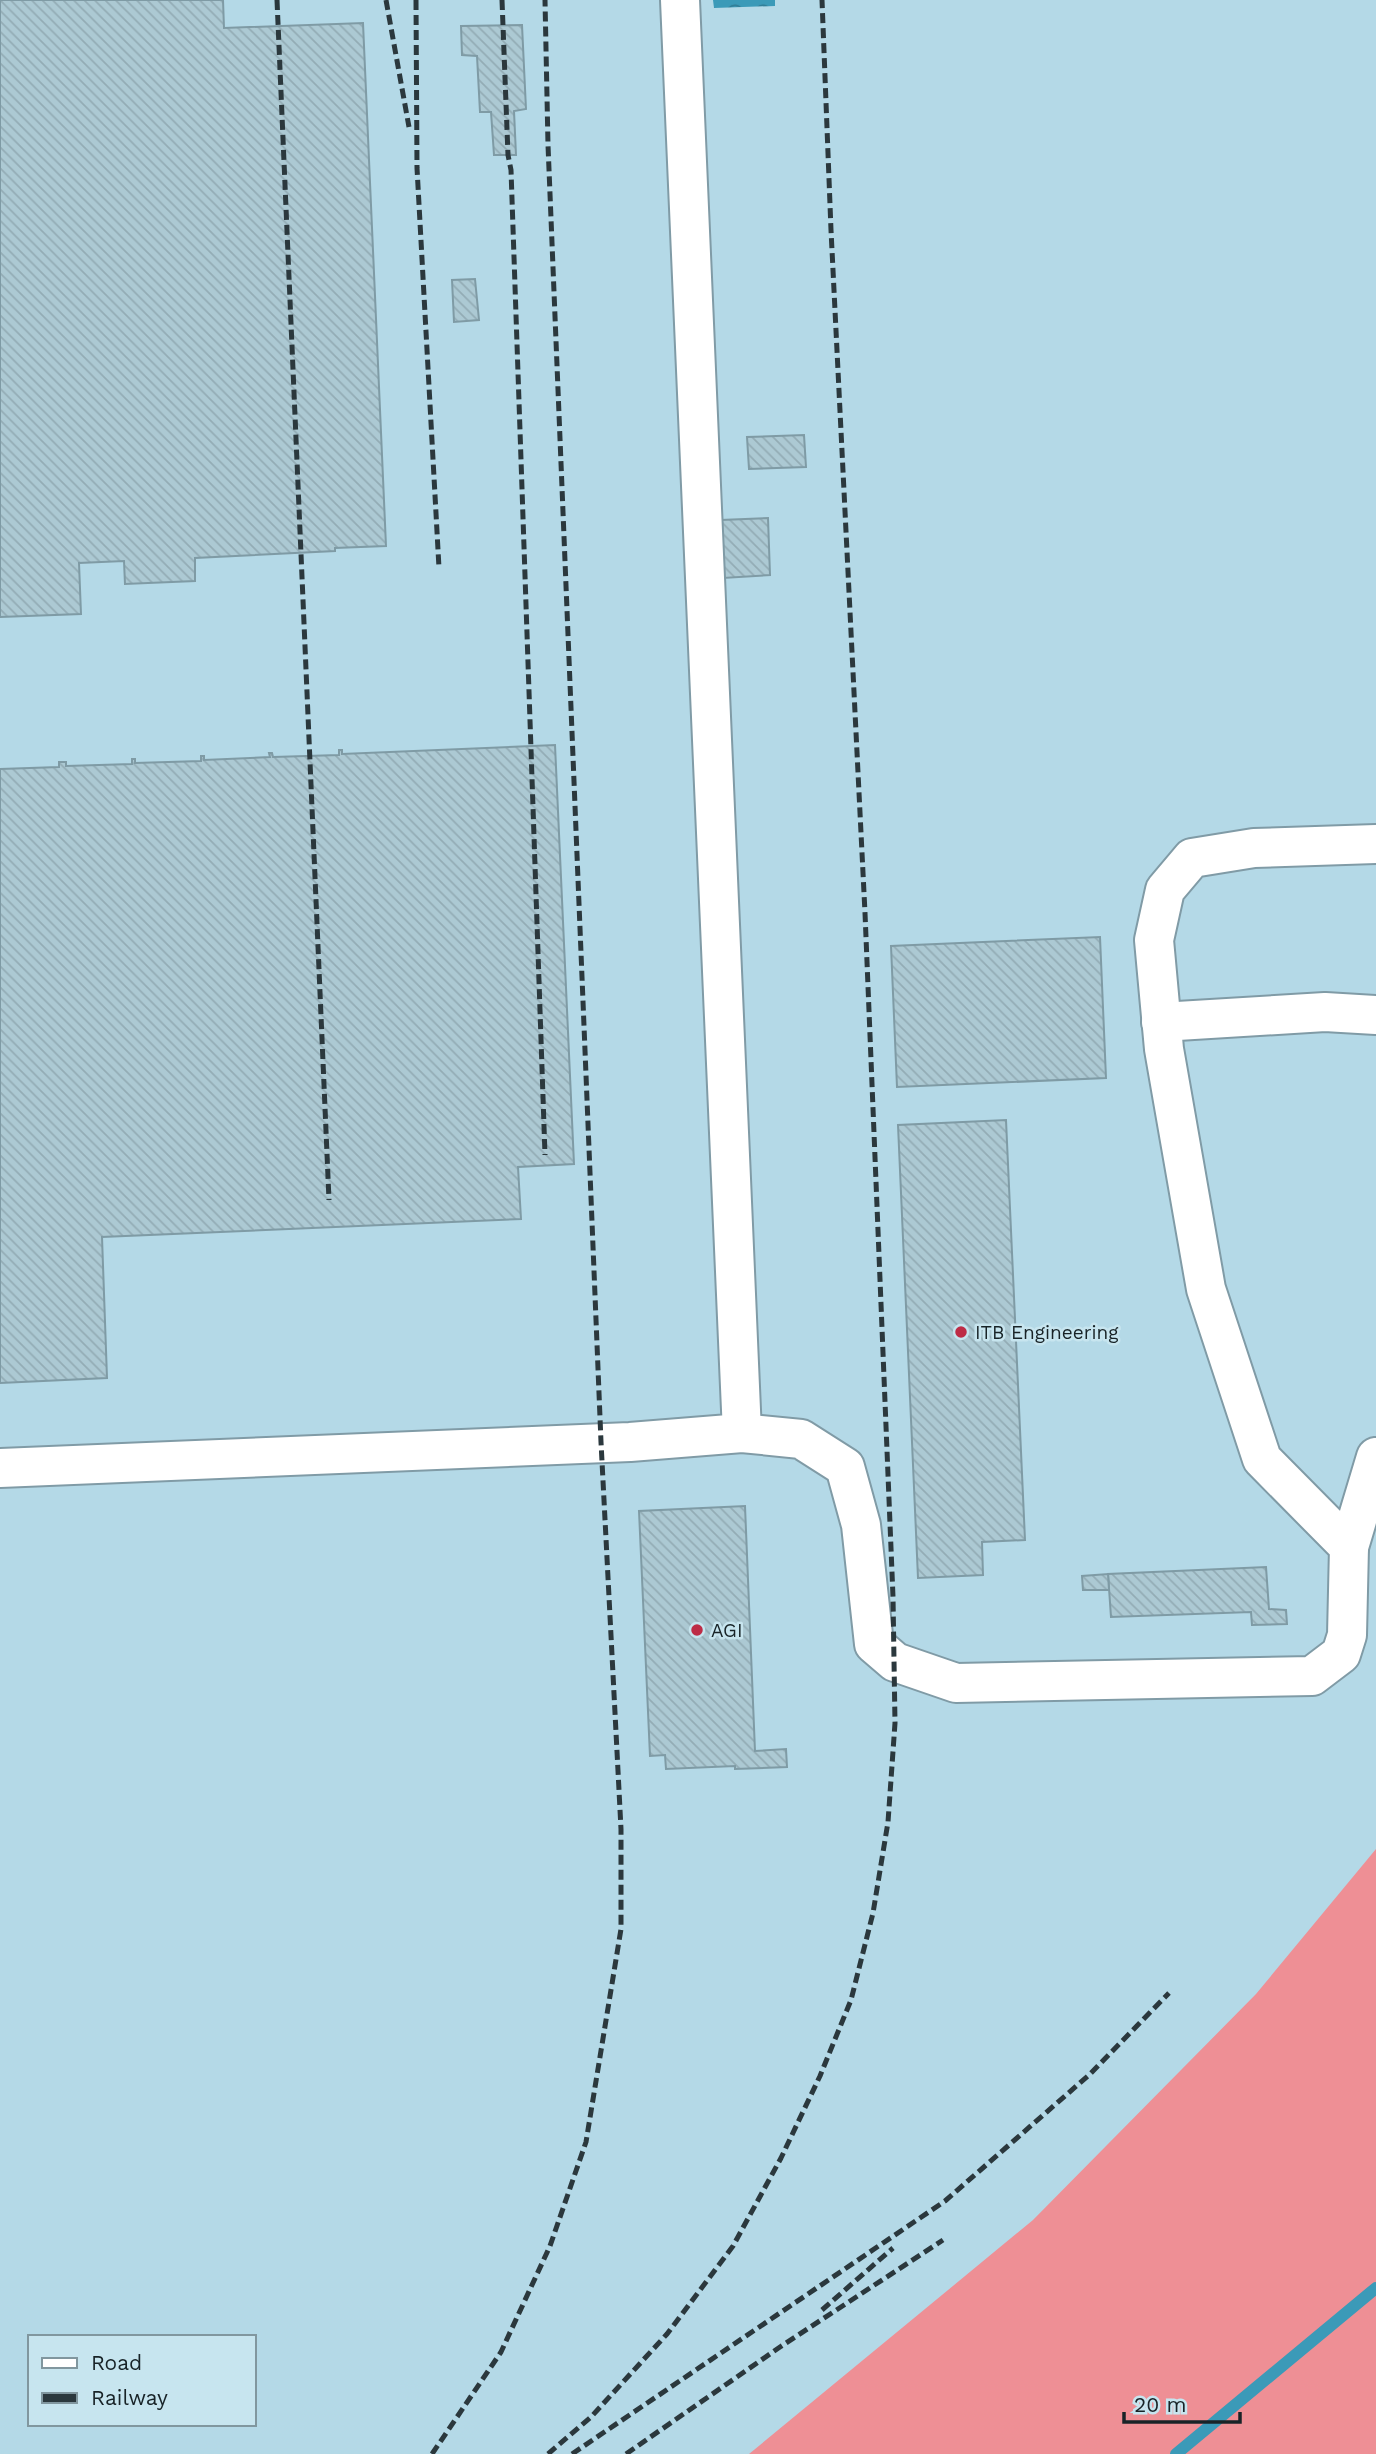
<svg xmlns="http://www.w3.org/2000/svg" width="1376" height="2454" font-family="'Work Sans',sans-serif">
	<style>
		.built { fill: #b4d9e7; fill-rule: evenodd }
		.grass { fill: #ee8f95 }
		.water { fill: url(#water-waves) }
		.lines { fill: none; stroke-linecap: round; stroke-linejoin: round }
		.stream { stroke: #3b9ab8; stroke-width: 12 }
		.building { fill: url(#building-back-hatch); stroke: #7f9ba5; stroke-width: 2 }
		.minor-casing { stroke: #809ba6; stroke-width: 42 }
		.minor { stroke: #fff; stroke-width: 38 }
		.rail { stroke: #2b383d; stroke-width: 5; stroke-dasharray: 10 5; stroke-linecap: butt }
		.poi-dot { fill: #bd2c46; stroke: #c7e5ef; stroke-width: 2.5 }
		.labels { text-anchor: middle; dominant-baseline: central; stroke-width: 5; stroke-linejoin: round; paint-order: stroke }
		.poi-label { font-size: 19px; fill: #182327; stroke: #c7e5ef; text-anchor: start }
	</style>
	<defs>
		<pattern id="water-waves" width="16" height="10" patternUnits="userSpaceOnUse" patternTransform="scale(1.75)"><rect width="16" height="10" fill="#3b9ab8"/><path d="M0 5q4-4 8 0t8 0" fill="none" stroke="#317d96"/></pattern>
		<pattern id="building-back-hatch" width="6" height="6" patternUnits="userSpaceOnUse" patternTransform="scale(1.75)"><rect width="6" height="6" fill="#acc9d3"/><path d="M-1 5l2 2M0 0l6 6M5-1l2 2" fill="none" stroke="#93acb5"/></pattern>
	</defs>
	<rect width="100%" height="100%" fill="#c7e5ef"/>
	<!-- built -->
	<path class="built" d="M0,0H1376V2454H0ZM30,2337H254V2424H30Z"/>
	<!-- grass -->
	<path class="grass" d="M1376,1849V2454H749L1033,2220L1256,1994Z"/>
	<!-- water -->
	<path class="water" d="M713,0H775V6L714,8Z"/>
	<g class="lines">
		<!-- stream -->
		<path class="stream" d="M1176,2454L1376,2288"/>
	</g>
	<!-- building -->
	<g class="building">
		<path d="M0,0H223L224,28L363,23L386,546L335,548V551L195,558V581L125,584L124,561L79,563L81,614L0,617Z"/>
		<path d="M522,25L526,109L514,111L516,155H494L491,112H480L477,56L462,55L461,26Z"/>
		<path d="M475,279L479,320L454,322L452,280Z"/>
		<path d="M804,435L806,467L749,469L747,437Z"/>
		<path d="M768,518L770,575L723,578L721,520Z"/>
		<path d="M555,745L574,1164L518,1167L521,1219L102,1237L107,1378L0,1383V769L59,767V762H66V766L132,764V759H135V763L201,761V756H204V760L270,757L269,753H272L273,757L339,755V750H342V754Z"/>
		<path d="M1100,937L1106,1078L897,1087L891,946Z"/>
		<path d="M1006,1120L1025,1540L982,1542L983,1575L918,1578L898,1125Z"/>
		<path d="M745,1506L755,1751L786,1749L787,1767L735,1769V1766L666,1769L665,1755L650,1756L639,1511Z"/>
		<path d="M1266,1567L1269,1609L1286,1610L1287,1624L1252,1625L1251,1612L1111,1617L1108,1574Z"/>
		<path d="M1108,1574L1109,1590H1083L1082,1576Z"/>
	</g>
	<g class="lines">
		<defs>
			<g id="minor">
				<path d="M1161,1022L1325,1012L1376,1015"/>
				<path d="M742,1433L801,1439L845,1467L861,1525L874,1644L895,1662L956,1683L1312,1676L1341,1654L1347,1635L1349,1547L1262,1459L1206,1289L1164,1049L1154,940L1165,890L1192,858L1254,848L1376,844"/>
				<path d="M0,1468L630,1442L742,1433L680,0"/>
				<path d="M1349,1547L1376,1457"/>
			</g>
		</defs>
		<!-- minor casing -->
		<use href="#minor" class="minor-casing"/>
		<!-- minor -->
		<use href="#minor" class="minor"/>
		<!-- rail -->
		<g class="rail">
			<path d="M277,0L329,1200"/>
			<path d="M386,0L409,127"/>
			<path d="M416,0L417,168L439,568"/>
			<path d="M502,0L508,155L511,170L545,1155"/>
			<path d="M822,2310L893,2248"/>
			<path d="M432,2454L501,2352L550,2246L586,2142L621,1929V1829L601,1442L548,145L545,0"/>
			<path d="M548,2454L591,2417L667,2334L733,2246L781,2158L820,2076L851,2000L873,1913L888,1822L895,1723L893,1597L865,913L831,230L822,0"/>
			<path d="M572,2454L945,2201L1089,2075L1169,1993"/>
			<path d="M626,2454L780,2347L943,2240"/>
		</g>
	</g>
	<!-- markers -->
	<g class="poi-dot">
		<circle cx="961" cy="1332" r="7"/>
		<circle cx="697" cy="1630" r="7"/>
	</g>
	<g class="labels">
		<!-- poi labels -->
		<g class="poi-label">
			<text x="975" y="1332">ITB Engineering</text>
			<text x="711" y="1630">AGI</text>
		</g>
	</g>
	<!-- legend -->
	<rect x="28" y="2335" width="228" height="91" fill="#c7e5ef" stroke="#81979f" stroke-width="2"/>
	<rect x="42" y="2358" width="35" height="10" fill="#ffffff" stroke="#81979f" stroke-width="2"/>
	<text x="91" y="2370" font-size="21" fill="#182327">Road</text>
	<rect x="42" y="2393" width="35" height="10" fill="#2b383d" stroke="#81979f" stroke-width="2"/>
	<text x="91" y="2405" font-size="21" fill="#182327">Railway</text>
	<!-- scale -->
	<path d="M1124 2412v10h116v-10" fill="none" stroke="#182327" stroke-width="3.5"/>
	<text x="1134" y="2412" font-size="21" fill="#182327" stroke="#c7e5ef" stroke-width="5" paint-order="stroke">20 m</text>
</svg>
